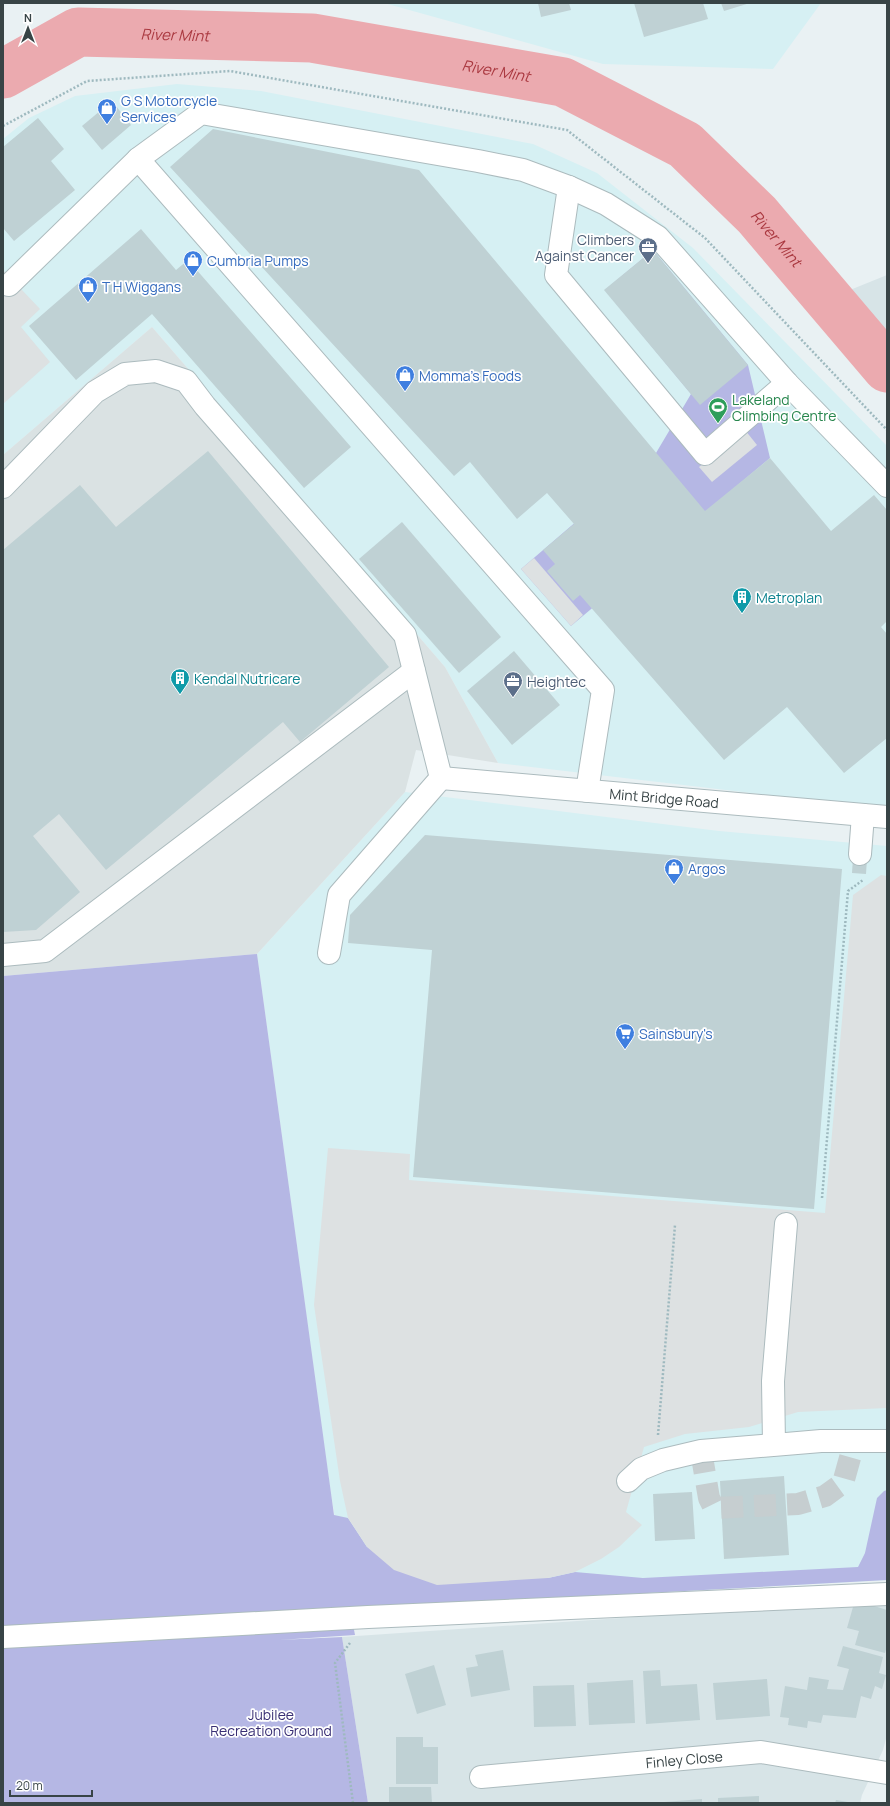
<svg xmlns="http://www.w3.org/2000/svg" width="890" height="1806" font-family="Manrope,sans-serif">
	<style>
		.residential { fill: #d7e4e7 }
		.commercial { fill: #d6f0f3 }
		.industrial { fill: #dae2e3 }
		.green { fill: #b5b7e4 }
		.parking { fill: #dde1e2 }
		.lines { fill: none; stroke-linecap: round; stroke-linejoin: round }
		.river { stroke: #ebaaaf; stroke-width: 49 }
		.building { fill: #bfd1d4 }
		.minor-tunnel { stroke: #c6ced0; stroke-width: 22; stroke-dasharray: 22 11; stroke-linecap: butt }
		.minor-casing { stroke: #acbbbe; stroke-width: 24 }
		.path { stroke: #9eb9bf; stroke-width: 2.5; stroke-dasharray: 2 2; stroke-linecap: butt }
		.minor { stroke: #fff; stroke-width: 22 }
		.labels { text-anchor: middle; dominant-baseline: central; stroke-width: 3.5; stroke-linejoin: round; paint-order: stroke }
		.shop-label { font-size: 14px; fill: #366cbe; stroke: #fff; text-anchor: start }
		.service-label { font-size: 14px; fill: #4e5e75; stroke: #fff; text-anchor: end }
		.leisure-label { font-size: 14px; fill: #27864d; stroke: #fff; text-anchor: start }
		.culture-label { font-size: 14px; fill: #0d838f; stroke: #fff; text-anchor: start }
		.street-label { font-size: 14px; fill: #384446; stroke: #fff }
		.park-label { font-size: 14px; fill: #392f74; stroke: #fff }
		.water-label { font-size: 15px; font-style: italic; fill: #aa3940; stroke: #fff }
	</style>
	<rect width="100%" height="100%" fill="#e9f1f3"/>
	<!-- residential -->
	<g class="residential">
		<path d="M887,275V343L850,290Z"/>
		<path d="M887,1600V1735L883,1750L862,1795L860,1803H368L342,1637Z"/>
	</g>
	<!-- commercial -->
	<g class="commercial">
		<path d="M384,3H821L773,69L603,64Z"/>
		<path d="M177,84L261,91L533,144L597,173L693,248L887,446V809L498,763L445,667L152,327L3,455V139L29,118L75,96Z"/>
		<path d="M405,792L719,831L887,846V1580L350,1609L330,1488L257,954Z"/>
	</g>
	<!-- industrial -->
	<path class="industrial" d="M152,327L445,667L498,763L416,750L405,792L257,954L3,976V455Z"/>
	<!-- green -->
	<g class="green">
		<path d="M653,250L748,365L770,458L571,626L521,569L656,453L691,394L605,290Z"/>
		<path d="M257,954L334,1515L348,1518L367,1547L548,1578L575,1572L643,1578L858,1567L865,1553L877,1498L884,1491L887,1490V1580L350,1609L355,1635L279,1640L342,1637L368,1803H3V976Z"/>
	</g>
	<!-- parking -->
	<g class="parking">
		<path d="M3,270L40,309L21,327L50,362L3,404Z"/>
		<path d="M745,430L757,445L712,482L699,467Z"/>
		<path d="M534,558L583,615L571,626L521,569Z"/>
		<path d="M881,875L887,876V1408L798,1412L749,1427L685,1434L644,1447L626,1512L642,1525L619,1547L601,1559L575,1572L548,1578L437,1585L394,1570L367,1547L348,1518L340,1481L314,1305L328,1148L410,1154L409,1180L825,1213L853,895Z"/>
	</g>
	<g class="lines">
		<!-- river -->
		<path class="river" id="s1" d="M3,74L78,32L312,38L563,82L685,145L757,215L887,368"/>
	</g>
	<!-- building -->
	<g class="building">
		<path d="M538,3H569L571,10L541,17Z"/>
		<path d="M634,3H703L708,19L644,37Z"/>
		<path d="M721,3H750L724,11Z"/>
		<path d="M112,101L131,125L102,150L82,126Z"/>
		<path d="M38,118L64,149L51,161L75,190L14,241L3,228V147Z"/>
		<path d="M213,129L419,170L705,511L770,458L831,531L874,495L887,510V621L881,627L887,634V738L844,773L787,707L724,760L580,595L573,601L547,571L555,564L543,550L574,524L547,493L517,519L470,462L454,476L170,167Z"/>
		<path d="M141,229L176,270L188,260L351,447L304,488L152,314L76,380L29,326Z"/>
		<path d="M653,250L748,365L700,405L604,290Z"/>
		<path d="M208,451L389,667L300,742L283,722L106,870L59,814L33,836L80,892L36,930L3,932V550L80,485L116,527Z"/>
		<path d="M402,522L501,637L459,673L359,559Z"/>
		<path d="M514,651L560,705L512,745L467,691Z"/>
		<path d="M425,835L842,869L814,1209L413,1177L432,950L348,943L350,915Z"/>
		<path d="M853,858L867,859L866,874L852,873Z"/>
		<path d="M784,1476L789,1555L724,1559L720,1481Z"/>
		<path d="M692,1492L695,1539L655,1541L653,1494Z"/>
		<path d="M855,1600L887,1610V1646L885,1653L855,1645L859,1631L847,1628Z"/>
		<path d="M843,1646L883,1657L879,1673L886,1675L882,1689L875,1686L871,1699L861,1696L856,1718L823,1715L821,1723L808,1721L807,1728L788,1725L789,1718L780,1717L785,1686L807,1690L809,1677L829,1680L827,1689L843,1690L849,1669L837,1666Z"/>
		<path d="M503,1650L510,1690L471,1697L466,1668L478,1666L475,1655Z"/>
		<path d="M434,1665L446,1705L417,1714L405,1674Z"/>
		<path d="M660,1670L661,1686L697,1684L700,1720L646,1724L643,1671Z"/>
		<path d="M767,1679L770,1716L716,1720L713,1683Z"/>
		<path d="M633,1680L635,1723L589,1725L587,1683Z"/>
		<path d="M574,1685L576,1726L534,1727L533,1686Z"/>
		<path d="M396,1737H423V1747H438V1784H396Z"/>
		<path d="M389,1787H431L432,1803H389Z"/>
		<path d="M759,1796V1803H718V1798Z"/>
		<path d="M702,1799V1803H665L664,1802Z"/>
		<path d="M836,1800L848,1802V1803H835Z"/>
	</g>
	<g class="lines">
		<!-- minor-tunnel -->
		<path class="minor-tunnel" d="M701,1451L709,1498L714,1508L798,1504L825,1496L843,1483L855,1440"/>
		<defs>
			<g id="minor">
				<path d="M569,187L556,275L705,454L787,383"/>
				<path d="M9,285L138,159"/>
				<path d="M3,487L95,392L125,374L156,371L186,381L205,406L405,635L441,778"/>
				<path id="s2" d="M441,778L887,817"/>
				<path d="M587,791L603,690L138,159L201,113L478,161L523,170L569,187L606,204L658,237L787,383L887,486"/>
				<path d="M860,854L863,815"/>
				<path d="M329,953L339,895L441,778"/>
				<path d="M3,955L45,951L414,671"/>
				<path d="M774,1444L773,1381L786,1224"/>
				<path d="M628,1481L641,1469L663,1460L701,1451L821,1441H887"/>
				<path d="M3,1637L368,1617L887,1594"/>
				<path id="s3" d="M481,1777L761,1752L887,1773"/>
			</g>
		</defs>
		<!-- minor casing -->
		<use href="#minor" class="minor-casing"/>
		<!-- path -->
		<g class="path">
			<path d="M3,126L87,81L230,71L567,130L705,238L887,430"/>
			<path d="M822,1198L848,891L863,880"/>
			<path d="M658,1435L675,1225"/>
			<path d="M350,1643L335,1663L353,1803"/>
		</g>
		<!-- minor -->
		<use href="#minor" class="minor"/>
	</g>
	<!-- icons -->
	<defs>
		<symbol id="shop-pin" viewBox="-11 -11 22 30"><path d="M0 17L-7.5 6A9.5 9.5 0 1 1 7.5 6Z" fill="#3f7fe0" stroke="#fff"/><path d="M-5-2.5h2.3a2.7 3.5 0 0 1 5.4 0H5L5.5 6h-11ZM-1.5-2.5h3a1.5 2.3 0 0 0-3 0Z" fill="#fff"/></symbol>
		<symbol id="office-pin" viewBox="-11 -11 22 30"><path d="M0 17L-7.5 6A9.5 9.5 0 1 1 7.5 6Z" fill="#5c6f8a" stroke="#fff"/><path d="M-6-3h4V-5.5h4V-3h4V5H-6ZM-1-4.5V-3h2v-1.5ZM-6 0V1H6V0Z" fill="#fff"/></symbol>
		<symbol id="stadium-pin" viewBox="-11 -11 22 30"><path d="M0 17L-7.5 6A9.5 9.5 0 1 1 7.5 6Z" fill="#2e9e5b" stroke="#fff"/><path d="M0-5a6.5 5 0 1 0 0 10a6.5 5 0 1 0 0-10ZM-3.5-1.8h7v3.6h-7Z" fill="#fff"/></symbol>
		<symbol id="building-pin" viewBox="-11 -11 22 30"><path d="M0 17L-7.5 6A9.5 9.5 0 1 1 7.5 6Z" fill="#0f9aa8" stroke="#fff"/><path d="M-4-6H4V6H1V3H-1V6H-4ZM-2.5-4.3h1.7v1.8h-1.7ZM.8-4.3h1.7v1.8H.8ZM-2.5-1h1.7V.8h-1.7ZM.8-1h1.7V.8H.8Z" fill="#fff"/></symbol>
		<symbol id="supermarket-pin" viewBox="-11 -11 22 30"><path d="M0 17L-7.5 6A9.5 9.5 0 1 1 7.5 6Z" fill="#3f7fe0" stroke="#fff"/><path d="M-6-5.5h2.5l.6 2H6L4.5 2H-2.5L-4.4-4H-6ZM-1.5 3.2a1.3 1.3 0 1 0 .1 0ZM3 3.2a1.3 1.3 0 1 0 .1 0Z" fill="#fff"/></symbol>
	</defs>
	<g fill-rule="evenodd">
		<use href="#shop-pin" x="96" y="97" width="22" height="30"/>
		<use href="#office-pin" x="637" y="236" width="22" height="30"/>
		<use href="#shop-pin" x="182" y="249" width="22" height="30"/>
		<use href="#shop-pin" x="77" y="275" width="22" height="30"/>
		<use href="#shop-pin" x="394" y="364" width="22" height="30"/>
		<use href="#stadium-pin" x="707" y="396" width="22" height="30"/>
		<use href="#building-pin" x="731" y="586" width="22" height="30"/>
		<use href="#building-pin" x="169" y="667" width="22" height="30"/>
		<use href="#office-pin" x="502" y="670" width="22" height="30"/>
		<use href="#shop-pin" x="663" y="857" width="22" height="30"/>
		<use href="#supermarket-pin" x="614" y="1022" width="22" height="30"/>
	</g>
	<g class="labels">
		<!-- shop labels -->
		<g class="shop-label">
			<text x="121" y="100">G S Motorcycle<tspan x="121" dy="16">Services</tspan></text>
			<text x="207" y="260">Cumbria Pumps</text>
			<text x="102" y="286">T H Wiggans</text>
			<text x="419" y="375">Momma's Foods</text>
			<text x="688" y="868">Argos</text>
			<text x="639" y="1033">Sainsbury's</text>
		</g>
		<!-- service labels -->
		<g class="service-label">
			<text x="634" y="239">Climbers<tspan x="634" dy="16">Against Cancer</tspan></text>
			<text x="527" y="681" text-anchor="start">Heightec</text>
		</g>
		<!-- leisure labels -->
		<g class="leisure-label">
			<text x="732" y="399">Lakeland<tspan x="732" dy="16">Climbing Centre</tspan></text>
		</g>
		<!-- culture labels -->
		<g class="culture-label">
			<text x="756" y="597">Metroplan</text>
			<text x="194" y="678">Kendal Nutricare</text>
		</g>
		<!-- street labels -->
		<g class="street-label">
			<text stroke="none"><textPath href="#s2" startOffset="224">Mint Bridge Road</textPath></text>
			<text stroke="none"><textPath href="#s3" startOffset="204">Finley Close</textPath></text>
		</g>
		<!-- park labels -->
		<g class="park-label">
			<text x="271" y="1714">Jubilee<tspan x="271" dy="16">Recreation Ground</tspan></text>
		</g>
		<!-- water labels -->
		<g class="water-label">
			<text stroke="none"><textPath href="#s1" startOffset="183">River Mint</textPath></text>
			<text stroke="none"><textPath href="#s1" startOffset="507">River Mint</textPath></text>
			<text stroke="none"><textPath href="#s1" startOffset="843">River Mint</textPath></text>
		</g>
	</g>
	<!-- border -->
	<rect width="890" height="1806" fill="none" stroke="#384446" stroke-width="8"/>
	<!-- north arrow -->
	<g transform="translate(28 28)" stroke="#ffffff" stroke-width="3" paint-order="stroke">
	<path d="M0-3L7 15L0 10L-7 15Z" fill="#384446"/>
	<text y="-6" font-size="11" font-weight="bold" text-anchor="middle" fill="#384446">N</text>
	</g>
	<!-- scale -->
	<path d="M10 1790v6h82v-6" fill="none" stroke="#384446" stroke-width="2"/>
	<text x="16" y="1790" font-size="12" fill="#384446" stroke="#ffffff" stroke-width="3" paint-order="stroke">20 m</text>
</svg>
